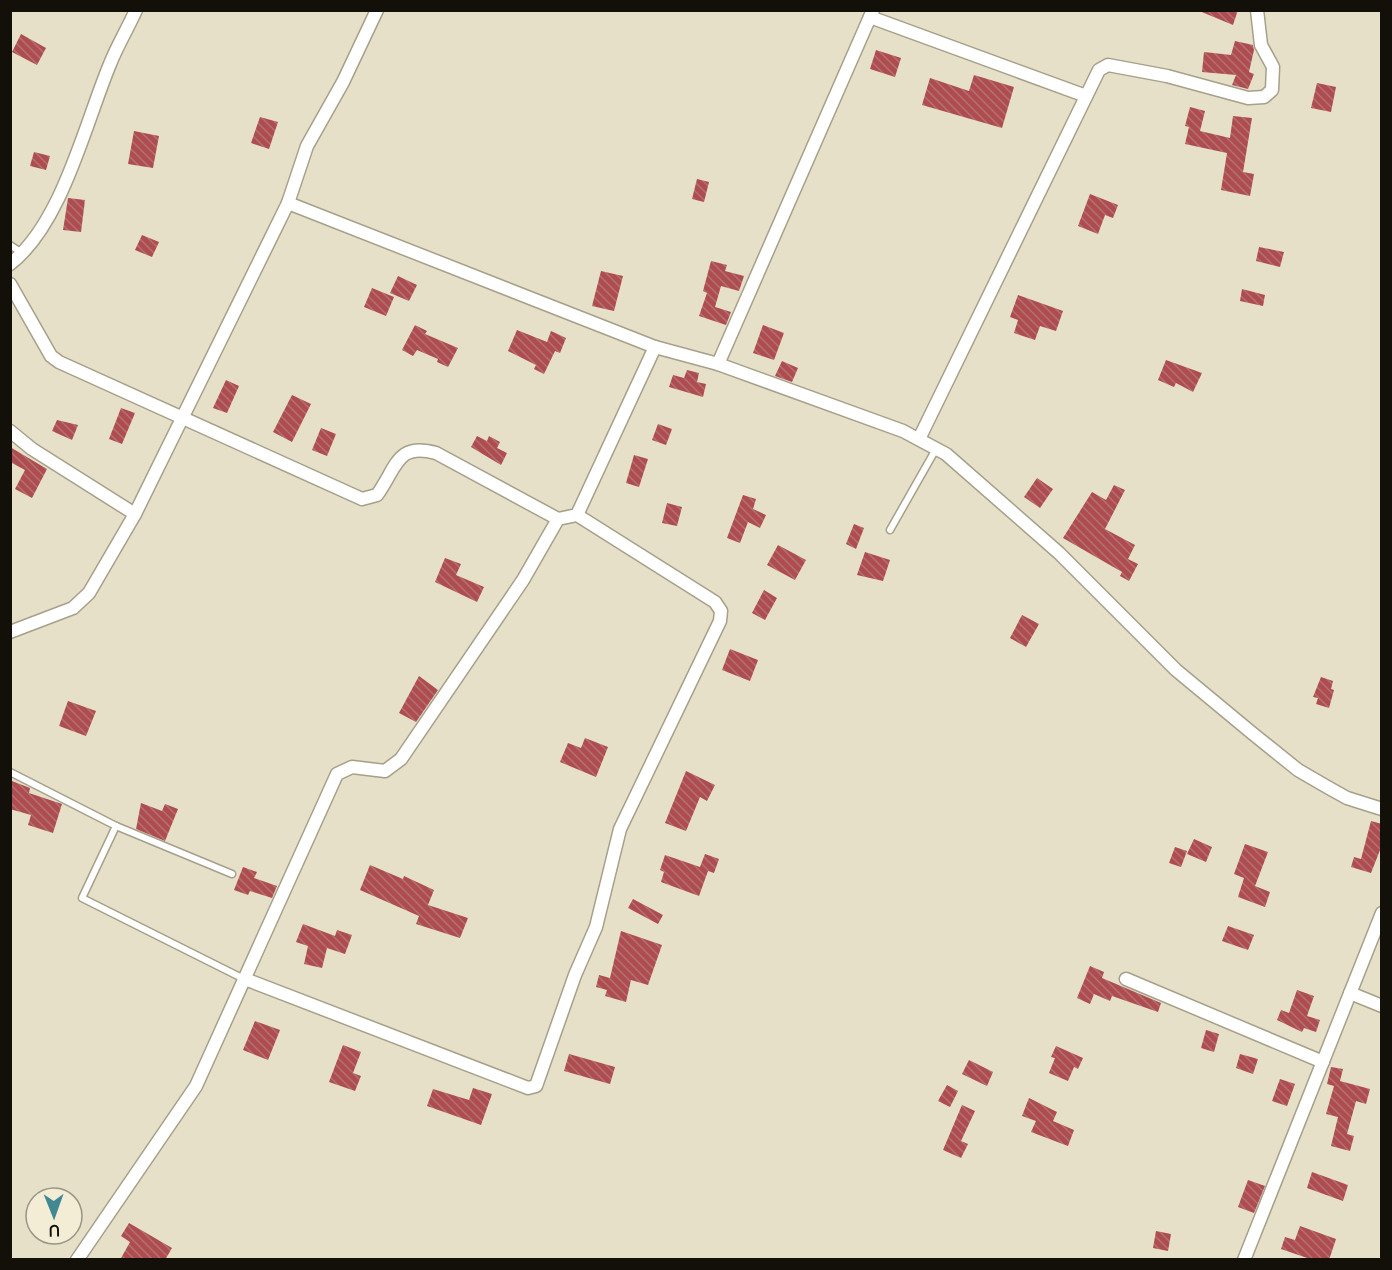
<svg xmlns="http://www.w3.org/2000/svg" width="1392" height="1270" font-family="Manrope,sans-serif">
	<style>
		.building { fill: url(#building-back-hatch) }
		.lines { fill: none; stroke-linecap: round; stroke-linejoin: round }
		.lane-casing { stroke: #a6a08a; stroke-width: 9 }
		.street-casing { stroke: #a6a08a; stroke-width: 15 }
		.lane { stroke: #fff; stroke-width: 6 }
		.street { stroke: #fff; stroke-width: 12 }
	</style>
	<defs>
		<pattern id="building-back-hatch" width="6" height="6" patternUnits="userSpaceOnUse" patternTransform="scale(1.5)"><rect width="6" height="6" fill="#ae4c50"/><path d="M-1 5l2 2M0 0l6 6M5-1l2 2" fill="none" stroke="#b27173"/></pattern>
	</defs>
	<rect width="100%" height="100%" fill="#e6e0c9"/>
	<!-- building -->
	<g class="building">
		<path d="M1197,10H1238L1233,25Z"/>
		<path d="M21,34L46,48L37,65L12,52Z"/>
		<path d="M1235,41L1253,45L1254,50L1249,72L1254,74L1248,89L1232,85L1236,75L1202,72L1204,52L1231,55Z"/>
		<path d="M876,50L901,58L895,77L870,69Z"/>
		<path d="M974,75L1014,87L1002,128L922,105L930,78L969,91Z"/>
		<path d="M1317,83L1336,87L1331,112L1311,108Z"/>
		<path d="M1190,107L1205,111L1200,131L1230,138L1233,116L1252,118L1243,172L1254,174L1250,196L1221,190L1227,153L1185,144L1189,127L1185,126Z"/>
		<path d="M260,117L278,122L269,149L251,143Z"/>
		<path d="M134,131L159,136L153,168L128,164Z"/>
		<path d="M34,152L50,156L46,170L30,166Z"/>
		<path d="M697,179L709,182L704,202L692,199Z"/>
		<path d="M1090,194L1118,205L1113,218L1105,215L1098,234L1078,226Z"/>
		<path d="M68,198L85,200L81,232L63,230Z"/>
		<path d="M142,235L159,242L152,257L135,250Z"/>
		<path d="M1259,247L1284,252L1280,267L1256,261Z"/>
		<path d="M711,261L727,265L725,271L744,276L739,291L721,286L715,307L731,312L726,325L699,316L707,293L703,291Z"/>
		<path d="M601,271L623,276L614,311L592,306Z"/>
		<path d="M398,276L417,285L409,301L390,293Z"/>
		<path d="M372,288L394,297L386,316L364,307Z"/>
		<path d="M1242,289L1265,295L1263,306L1240,301Z"/>
		<path d="M1018,295L1063,311L1056,331L1040,326L1035,340L1014,333L1018,320L1010,317Z"/>
		<path d="M415,325L427,331L425,334L458,348L448,367L437,362L438,359L417,350L413,356L402,350Z"/>
		<path d="M763,325L784,333L774,360L753,353Z"/>
		<path d="M517,330L547,342L551,331L566,338L560,353L555,351L544,374L534,369L536,365L508,351Z"/>
		<path d="M1166,360L1202,373L1193,392L1176,383L1174,387L1158,380Z"/>
		<path d="M782,361L798,368L792,382L775,376Z"/>
		<path d="M687,370L699,373L697,382L706,384L703,397L669,387L673,375L684,378Z"/>
		<path d="M226,380L239,386L227,413L213,408Z"/>
		<path d="M292,395L311,404L292,442L273,432Z"/>
		<path d="M121,408L135,413L122,444L109,439Z"/>
		<path d="M57,420L78,425L72,440L52,431Z"/>
		<path d="M658,424L672,429L666,445L652,440Z"/>
		<path d="M321,428L336,434L327,456L312,450Z"/>
		<path d="M477,436L487,441L489,436L500,442L497,448L507,453L501,465L471,447Z"/>
		<path d="M10,447L47,469L32,498L15,489L25,470L10,462Z"/>
		<path d="M634,455L648,459L639,487L626,483Z"/>
		<path d="M1037,478L1053,489L1040,508L1024,497Z"/>
		<path d="M1114,485L1125,490L1105,529L1135,545L1128,559L1138,564L1129,581L1120,576L1122,572L1063,538L1092,492L1106,500Z"/>
		<path d="M743,495L756,499L753,509L766,515L760,528L748,522L740,543L727,538Z"/>
		<path d="M667,503L682,507L677,526L662,523Z"/>
		<path d="M854,524L864,528L856,549L846,544Z"/>
		<path d="M778,545L806,560L795,580L767,565Z"/>
		<path d="M865,552L890,560L883,581L857,575Z"/>
		<path d="M445,558L461,564L456,575L484,587L477,602L435,582Z"/>
		<path d="M764,590L777,598L765,620L752,613Z"/>
		<path d="M1022,615L1039,624L1026,647L1010,638Z"/>
		<path d="M730,649L758,660L750,681L722,670Z"/>
		<path d="M419,676L438,690L416,722L399,713Z"/>
		<path d="M1321,677L1333,681L1331,689L1334,690L1329,708L1316,704L1318,698L1313,697Z"/>
		<path d="M68,701L96,711L86,736L59,726Z"/>
		<path d="M585,738L608,747L596,777L560,762L568,743L581,748Z"/>
		<path d="M686,771L715,785L707,801L700,797L686,831L665,823Z"/>
		<path d="M12,781L30,788L29,793L62,804L53,833L28,825L31,815L10,809Z"/>
		<path d="M141,803L162,811L165,804L178,809L165,841L136,829Z"/>
		<path d="M1371,821L1382,824V845L1371,873L1351,867L1354,857L1361,859Z"/>
		<path d="M1194,839L1212,847L1206,862L1187,854Z"/>
		<path d="M1245,844L1268,852L1255,886L1270,892L1265,907L1238,897L1244,878L1234,874Z"/>
		<path d="M1175,847L1187,851L1181,867L1169,863Z"/>
		<path d="M705,854L719,859L714,873L708,871L699,896L661,882L664,872L660,870L665,855L700,867Z"/>
		<path d="M370,865L403,879L404,876L434,890L428,905L468,918L460,938L416,924L419,916L360,890Z"/>
		<path d="M243,867L257,872L254,878L277,886L272,898L250,891L248,895L234,890Z"/>
		<path d="M633,899L663,915L658,924L628,908Z"/>
		<path d="M303,924L335,936L337,930L352,935L345,954L327,948L322,968L304,964L308,946L296,942Z"/>
		<path d="M1228,926L1254,935L1248,950L1222,941Z"/>
		<path d="M621,931L662,945L648,985L631,980L626,1002L605,996L607,990L596,987L599,975L610,978Z"/>
		<path d="M1090,966L1104,972L1102,978L1161,1003L1158,1012L1112,996L1110,1001L1094,994L1090,1004L1077,998Z"/>
		<path d="M1297,990L1314,996L1307,1016L1320,1020L1316,1032L1304,1028L1302,1032L1277,1020L1281,1010L1289,1013Z"/>
		<path d="M255,1021L280,1030L268,1060L243,1050Z"/>
		<path d="M1206,1030L1219,1034L1214,1052L1201,1048Z"/>
		<path d="M343,1045L361,1052L353,1073L361,1076L355,1091L329,1082Z"/>
		<path d="M1056,1046L1083,1058L1078,1069L1074,1067L1068,1081L1049,1073L1055,1058L1051,1057Z"/>
		<path d="M569,1054L615,1067L610,1084L564,1071Z"/>
		<path d="M1240,1054L1258,1059L1253,1074L1236,1068Z"/>
		<path d="M969,1060L993,1072L987,1086L962,1074Z"/>
		<path d="M1331,1067L1343,1069L1340,1081L1370,1089L1366,1104L1356,1101L1347,1134L1354,1136L1350,1151L1331,1146L1338,1117L1326,1114L1334,1086L1327,1084Z"/>
		<path d="M1280,1079L1295,1084L1287,1106L1272,1101Z"/>
		<path d="M947,1085L958,1091L950,1107L938,1101Z"/>
		<path d="M473,1088L492,1094L481,1125L427,1106L433,1089L469,1100Z"/>
		<path d="M1029,1098L1057,1112L1053,1121L1074,1130L1068,1146L1031,1132L1036,1121L1022,1116Z"/>
		<path d="M962,1105L975,1111L961,1141L968,1144L961,1158L943,1150Z"/>
		<path d="M1312,1172L1348,1185L1343,1201L1307,1188Z"/>
		<path d="M1248,1180L1265,1186L1254,1213L1238,1207Z"/>
		<path d="M129,1223L172,1248L165,1260H120L130,1242L121,1236Z"/>
		<path d="M1300,1226L1336,1239L1329,1260H1313L1281,1249L1285,1237L1295,1240Z"/>
		<path d="M1156,1231L1171,1234L1168,1251L1153,1248Z"/>
	</g>
	<g class="lines">
		<defs>
			<g id="lane">
				<path d="M10,245L22,253"/>
				<path d="M890,530L936,449"/>
				<path d="M10,772L116,826L82,898L244,979"/>
				<path d="M116,826L232,874"/>
			</g>
			<g id="street">
				<path d="M870,17L1086,96"/>
				<path d="M288,203L655,347"/>
				<path d="M10,264C62,224 85,124 110,64C117,46 128,28 136,10"/>
				<path d="M10,284L51,356L59,362L362,499L377,495C397,467 397,442 436,453L558,519"/>
				<path d="M718,364L903,431L946,454L1059,553L1176,670L1252,733L1298,770L1329,788L1347,798L1382,809"/>
				<path d="M10,431L32,449L135,514"/>
				<path d="M919,439L1099,70L1108,65L1167,76L1248,98L1264,97L1272,90L1273,67L1261,45L1257,10"/>
				<path d="M10,632L73,608L89,593L135,514L288,203L307,146L343,82L377,10"/>
				<path d="M245,979L528,1088L536,1086L575,975L596,927L620,829L720,621L721,611L715,602L577,515"/>
				<path d="M1126,979L1323,1062"/>
				<path d="M1350,993L1382,1006"/>
				<path d="M77,1260L196,1086L337,774L352,767L385,771L401,759L523,580L558,519L577,515L655,347L718,364L873,10"/>
				<path d="M1244,1260L1382,913"/>
			</g>
		</defs>
		<!-- lane casing -->
		<use href="#lane" class="lane-casing"/>
		<!-- street casing -->
		<use href="#street" class="street-casing"/>
		<!-- lane -->
		<use href="#lane" class="lane"/>
		<!-- street -->
		<use href="#street" class="street"/>
	</g>
	<!-- border -->
	<rect width="1392" height="1270" fill="none" stroke="#121008" stroke-width="24"/>
	<!-- north arrow -->
	<g transform="translate(54 1216) rotate(179)"><circle r="28" fill="#f3edd6" stroke="#999584" stroke-width="1.5"/>
	<path d="M0-4.5L10 22L0 15L-10 22Z" fill="#428892"/>
	<text y="-9" font-size="16" font-weight="bold" text-anchor="middle" fill="#121008">U</text>
	</g>
</svg>
